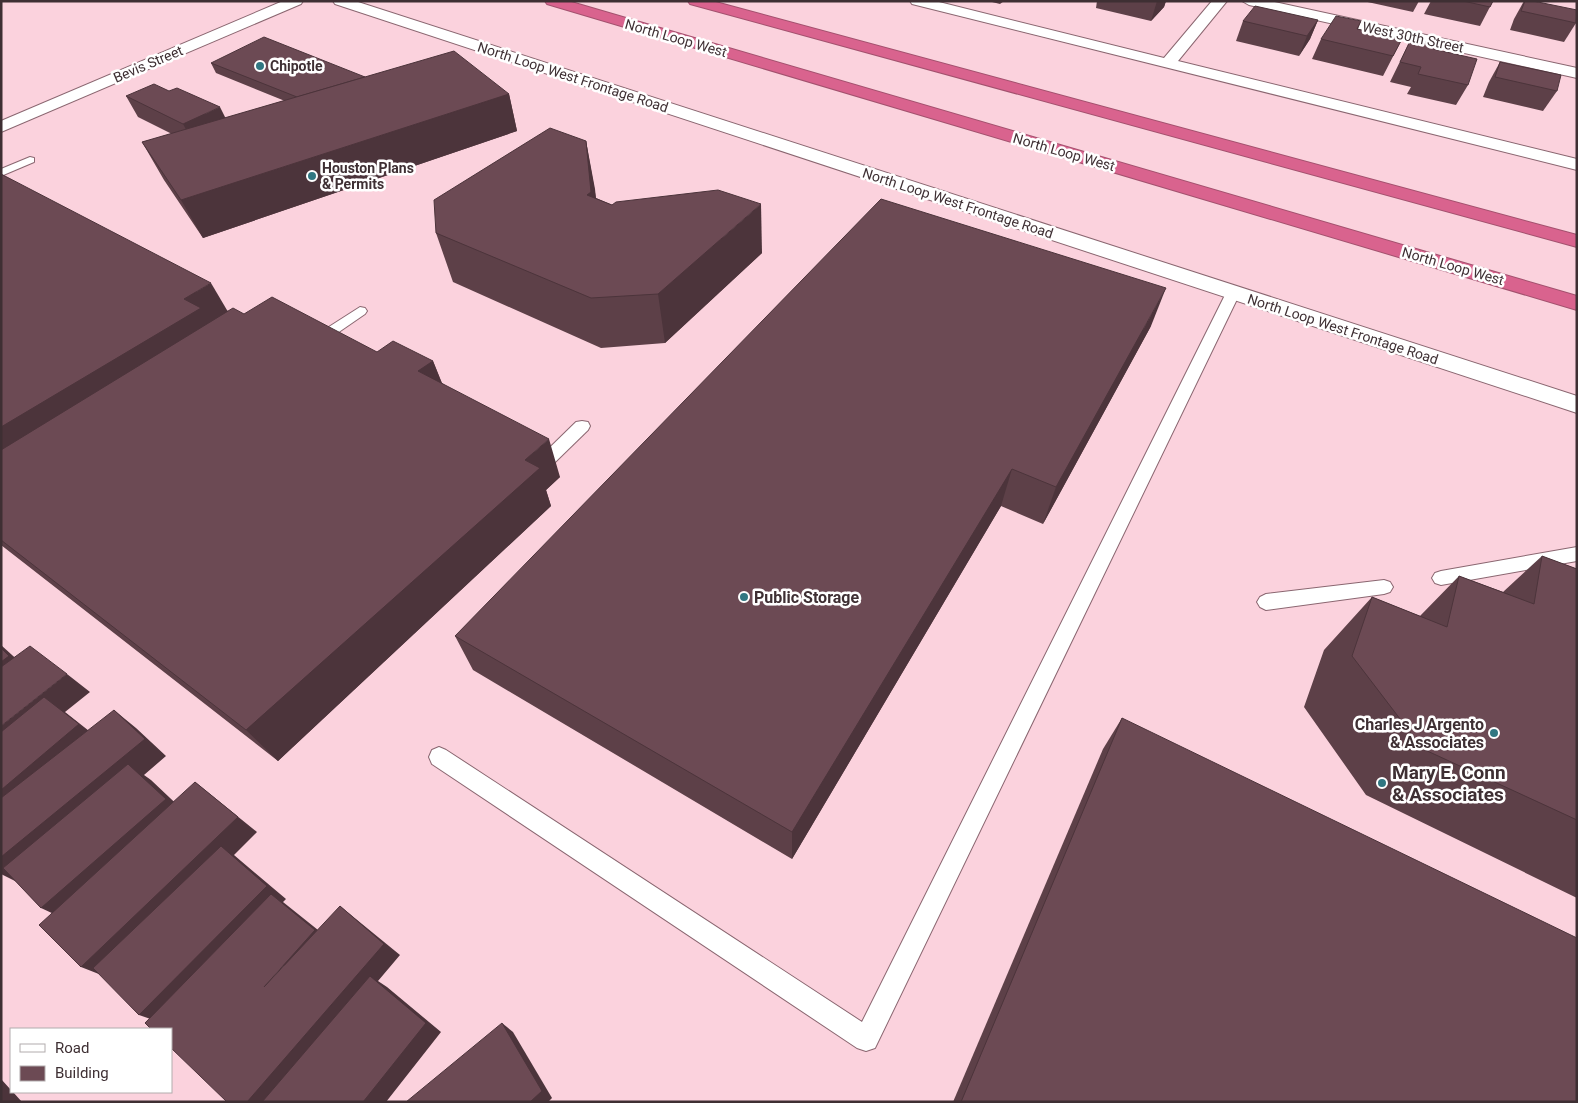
<svg xmlns="http://www.w3.org/2000/svg" width="1578" height="1103" font-family="Roboto,sans-serif">
	<style>
		.lines { fill: none; stroke-linecap: round; stroke-linejoin: round }
		.lane-casing { stroke: #8a6670; stroke-width: 2 }
		.street-casing { stroke: #8a6670; stroke-width: 2 }
		.secondary-casing { stroke: #8a6670; stroke-width: 2 }
		.highway-casing { stroke: #a3516e; stroke-width: 2 }
		.lane { fill: #fff; fill-rule: evenodd }
		.street { fill: #fff; fill-rule: evenodd }
		.secondary { fill: #fff; fill-rule: evenodd }
		.highway { fill: #d9638e; fill-rule: evenodd }
		.wall { fill: #5d4048 }
		.shaded-wall { fill: #4c343b }
		.building { fill: #6c4a54; stroke: #4c343b }
		.poi-dot { fill: #307782; stroke: #fff; stroke-width: 2 }
		.labels { text-anchor: middle; dominant-baseline: central; stroke-width: 5; stroke-linejoin: round; paint-order: stroke }
		.far-street-label { font-size: 14px; fill: #3e2f33; stroke: #fff }
		.far-poi-label { font-size: 14px; font-weight: bold; fill: #3e2f33; stroke: #fff; text-anchor: start }
		.poi-label { font-size: 16px; font-weight: bold; fill: #3e2f33; stroke: #fff; text-anchor: start }
		.near-poi-label { font-size: 19px; font-weight: bold; fill: #3e2f33; stroke: #fff; text-anchor: start }
	</style>
	<rect width="100%" height="100%" fill="#fbd2dd"/>
	<g class="lines">
		<defs>
			<g id="lane">
				<path d="M30,157L34,158V162L1,176V169Z"/>
				<path d="M1233,289L1240,293L875,1048L866,1051L857,1048L432,764L429,757L432,750L439,747L446,750L862,1022L1226,293Z"/>
				<path d="M360,307L365,308L367,311L365,314L320,345H310L308,342L310,339Z"/>
				<path d="M582,421L588,422L590,426L588,430L547,470H535L533,466L535,462L576,422Z"/>
				<path d="M1577,547V561L1441,585L1435,583L1432,578L1435,573L1441,571Z"/>
				<path d="M1384,580L1390,582L1393,587L1390,592L1384,594L1266,610L1260,607L1257,602L1260,597L1266,594Z"/>
			</g>
			<g id="street">
				<path d="M283,1H303L301,4L1,132V121Z"/>
				<path d="M1242,1H1270L1577,68V78L1249,5Z"/>
			</g>
			<g id="secondary">
				<path d="M333,1H355L1577,396V413L335,4Z"/>
				<path d="M910,1H935L1164,58L1212,1H1227L1178,61L1577,159V170L912,4Z"/>
			</g>
			<g id="highway">
				<path d="M545,1H568L1577,296V310L547,4Z"/>
				<path d="M688,1H712L1577,235V247L690,4Z"/>
			</g>
		</defs>
		<!-- lane casing -->
		<use href="#lane" class="lane-casing"/>
		<!-- street casing -->
		<use href="#street" class="street-casing"/>
		<!-- secondary casing -->
		<use href="#secondary" class="secondary-casing"/>
		<!-- highway casing -->
		<use href="#highway" class="highway-casing"/>
		<!-- lane -->
		<use href="#lane" class="lane"/>
		<!-- street -->
		<use href="#street" class="street"/>
		<!-- secondary -->
		<use href="#secondary" class="secondary"/>
		<!-- highway -->
		<use href="#highway" class="highway"/>
	</g>
	<!-- wall -->
	<g class="wall">
		<path d="M988,1H1004L1000,4Z"/>
		<path d="M1097,1H1166L1164,7L1151,21L1096,8Z"/>
		<path d="M1363,1H1419L1413,12Z"/>
		<path d="M1431,1H1493L1480,26L1424,14Z"/>
		<path d="M1524,1L1576,23L1564,42L1510,30L1514,19Z"/>
		<path d="M1318,20L1310,39L1299,56L1236,41L1243,21Z"/>
		<path d="M1361,21L1358,29L1402,39L1383,76L1312,59L1321,39Z"/>
		<path d="M1411,39L1433,49L1468,85L1456,105L1407,94L1411,87L1390,82Z"/>
		<path d="M1500,62L1557,91L1543,111L1483,97L1489,82Z"/>
		<path d="M211,63L365,77L509,94L517,131L203,238L164,180L142,142L172,134L138,117L126,96L225,118L285,101L216,73Z"/>
		<path d="M586,141L596,198L612,205L762,253L665,343L601,348L453,282L436,233Z"/>
		<path d="M1,174L228,311L244,314L377,352L433,361L442,383L560,477L546,490L551,506L278,761L1,545Z"/>
		<path d="M1151,326L1043,524L1001,506L792,859L473,670L455,636Z"/>
		<path d="M1542,556L1577,569V898L1366,795L1304,707L1324,650L1372,597L1420,616L1459,576L1503,592Z"/>
		<path d="M1122,718L1577,1102H953L1103,749Z"/>
	</g>
	<!-- shaded-wall -->
	<g class="shaded-wall">
		<path d="M1157,1H1166L1164,7L1151,21Z"/>
		<path d="M1318,20L1310,39L1299,56L1307,36Z"/>
		<path d="M509,94L517,131L203,238L181,200Z"/>
		<path d="M220,107L230,127L194,144L183,124Z"/>
		<path d="M586,141L595,189L600,241L587,195Z"/>
		<path d="M761,204L762,253L665,343L658,294Z"/>
		<path d="M211,283L234,322L1,488V427L184,299Z"/>
		<path d="M1166,288L1151,326L1043,524L1056,487Z"/>
		<path d="M433,361L448,399L418,371Z"/>
		<path d="M549,439L560,477L546,490L551,506L278,761L246,730L525,460Z"/>
		<path d="M1012,469L1001,506L792,859V832Z"/>
		<path d="M1,645L34,675L1,698Z"/>
		<path d="M67,674L90,692L65,712L103,742L1,829V726Z"/>
		<path d="M114,710L136,728L166,756L144,775L151,780L188,815L69,921L41,908L17,882L1,874V857Z"/>
		<path d="M195,782L257,832L234,855L241,861L286,899L283,902L333,942L165,1024L139,1015L109,978L81,967Z"/>
		<path d="M340,906L400,955L378,981L387,987L441,1032L386,1102H247Z"/>
		<path d="M502,1023L513,1032L552,1098L548,1102H530Z"/>
		<path d="M1,1079L11,1090V1092H13L22,1102H1Z"/>
	</g>
	<!-- building -->
	<g class="building">
		<path d="M1463,1H1493L1490,7Z"/>
		<path d="M1525,1H1533L1577,10L1576,23L1521,11Z"/>
		<path d="M1255,6L1318,20L1307,36L1243,21Z"/>
		<path d="M1336,16L1361,21L1357,29L1402,39L1393,56L1321,39Z"/>
		<path d="M264,37L365,77L297,97L211,63Z"/>
		<path d="M1411,39L1435,44L1433,49L1477,59L1468,85L1418,74L1421,67L1400,62Z"/>
		<path d="M454,51L509,94L181,200L142,142Z"/>
		<path d="M1500,62L1561,75L1557,91L1495,77Z"/>
		<path d="M154,84L169,91L177,88L220,107L183,124L126,96Z"/>
		<path d="M550,128L586,141L591,192L587,195L612,205L616,202L718,190L761,204L658,294L591,298L436,233L434,200Z"/>
		<path d="M1,174L211,283L184,299L201,308L1,427Z"/>
		<path d="M881,199L1166,288L1056,487L1012,469L792,832L455,636Z"/>
		<path d="M272,297L377,352L393,341L433,361L418,371L549,439L525,460L540,468L246,730L1,540V450L233,308L244,314Z"/>
		<path d="M1542,556L1577,569V820L1423,749L1352,656L1372,597L1447,627L1459,576L1534,604Z"/>
		<path d="M30,646L67,674L1,726V667Z"/>
		<path d="M1,648L9,656L1,662Z"/>
		<path d="M44,697L79,724L1,790V732Z"/>
		<path d="M114,710L145,739L1,857V798Z"/>
		<path d="M1122,718L1577,938V1102H961Z"/>
		<path d="M128,764L166,799L41,908L3,868Z"/>
		<path d="M195,782L238,817L81,967L39,925Z"/>
		<path d="M221,846L267,886L139,1015L93,968Z"/>
		<path d="M271,894L315,930L264,987L340,906L384,944L247,1102H227L171,1048V1029H151L145,1023Z"/>
		<path d="M370,976L426,1023L363,1102H262Z"/>
		<path d="M502,1023L542,1091L530,1102H406Z"/>
	</g>
	<!-- markers -->
	<g class="poi-dot">
		<circle cx="260" cy="66" r="5"/>
		<circle cx="312" cy="176" r="5"/>
		<circle cx="744" cy="597" r="5"/>
		<circle cx="1494" cy="733" r="5"/>
		<circle cx="1382" cy="783" r="5"/>
	</g>
	<g class="labels">
		<!-- far-street labels -->
		<g class="far-street-label">
			<text transform="translate(1413 37) rotate(12)">West 30th Street</text>
			<text transform="translate(676 38) rotate(16)">North Loop West</text>
			<text transform="translate(148 64) rotate(-23)">Bevis Street</text>
			<text transform="translate(573 77) rotate(18)">North Loop West Frontage Road</text>
			<text transform="translate(1064 152) rotate(16)">North Loop West</text>
			<text transform="translate(958 203) rotate(18)">North Loop West Frontage Road</text>
			<text transform="translate(1453 266) rotate(16)">North Loop West</text>
			<text transform="translate(1343 329) rotate(18)">North Loop West Frontage Road</text>
		</g>
		<!-- far-poi labels -->
		<g class="far-poi-label">
			<text x="270" y="66">Chipotle</text>
			<text x="322" y="168">Houston Plans<tspan x="322" dy="16">&amp; Permits</tspan></text>
		</g>
		<!-- poi labels -->
		<g class="poi-label">
			<text x="754" y="597">Public Storage</text>
			<text x="1484" y="724" text-anchor="end">Charles J Argento<tspan x="1484" dy="18">&amp; Associates</tspan></text>
		</g>
		<!-- near-poi labels -->
		<g class="near-poi-label">
			<text x="1392" y="772">Mary E. Conn<tspan x="1392" dy="22">&amp; Associates</tspan></text>
		</g>
	</g>
	<!-- border -->
	<rect width="1578" height="1103" fill="none" stroke="#3e2f33" stroke-width="5"/>
	<!-- legend -->
	<rect x="10" y="1028" width="162" height="65" fill="#ffffff" stroke="#b2acad"/>
	<rect x="20" y="1044" width="25" height="8" fill="#ffffff" stroke="#b2acad"/>
	<text x="55" y="1053" font-size="15" fill="#3e2f33">Road</text>
	<rect x="20" y="1066" width="25" height="15" fill="#6c4a54" stroke="#b2acad"/>
	<text x="55" y="1078" font-size="15" fill="#3e2f33">Building</text>
</svg>
